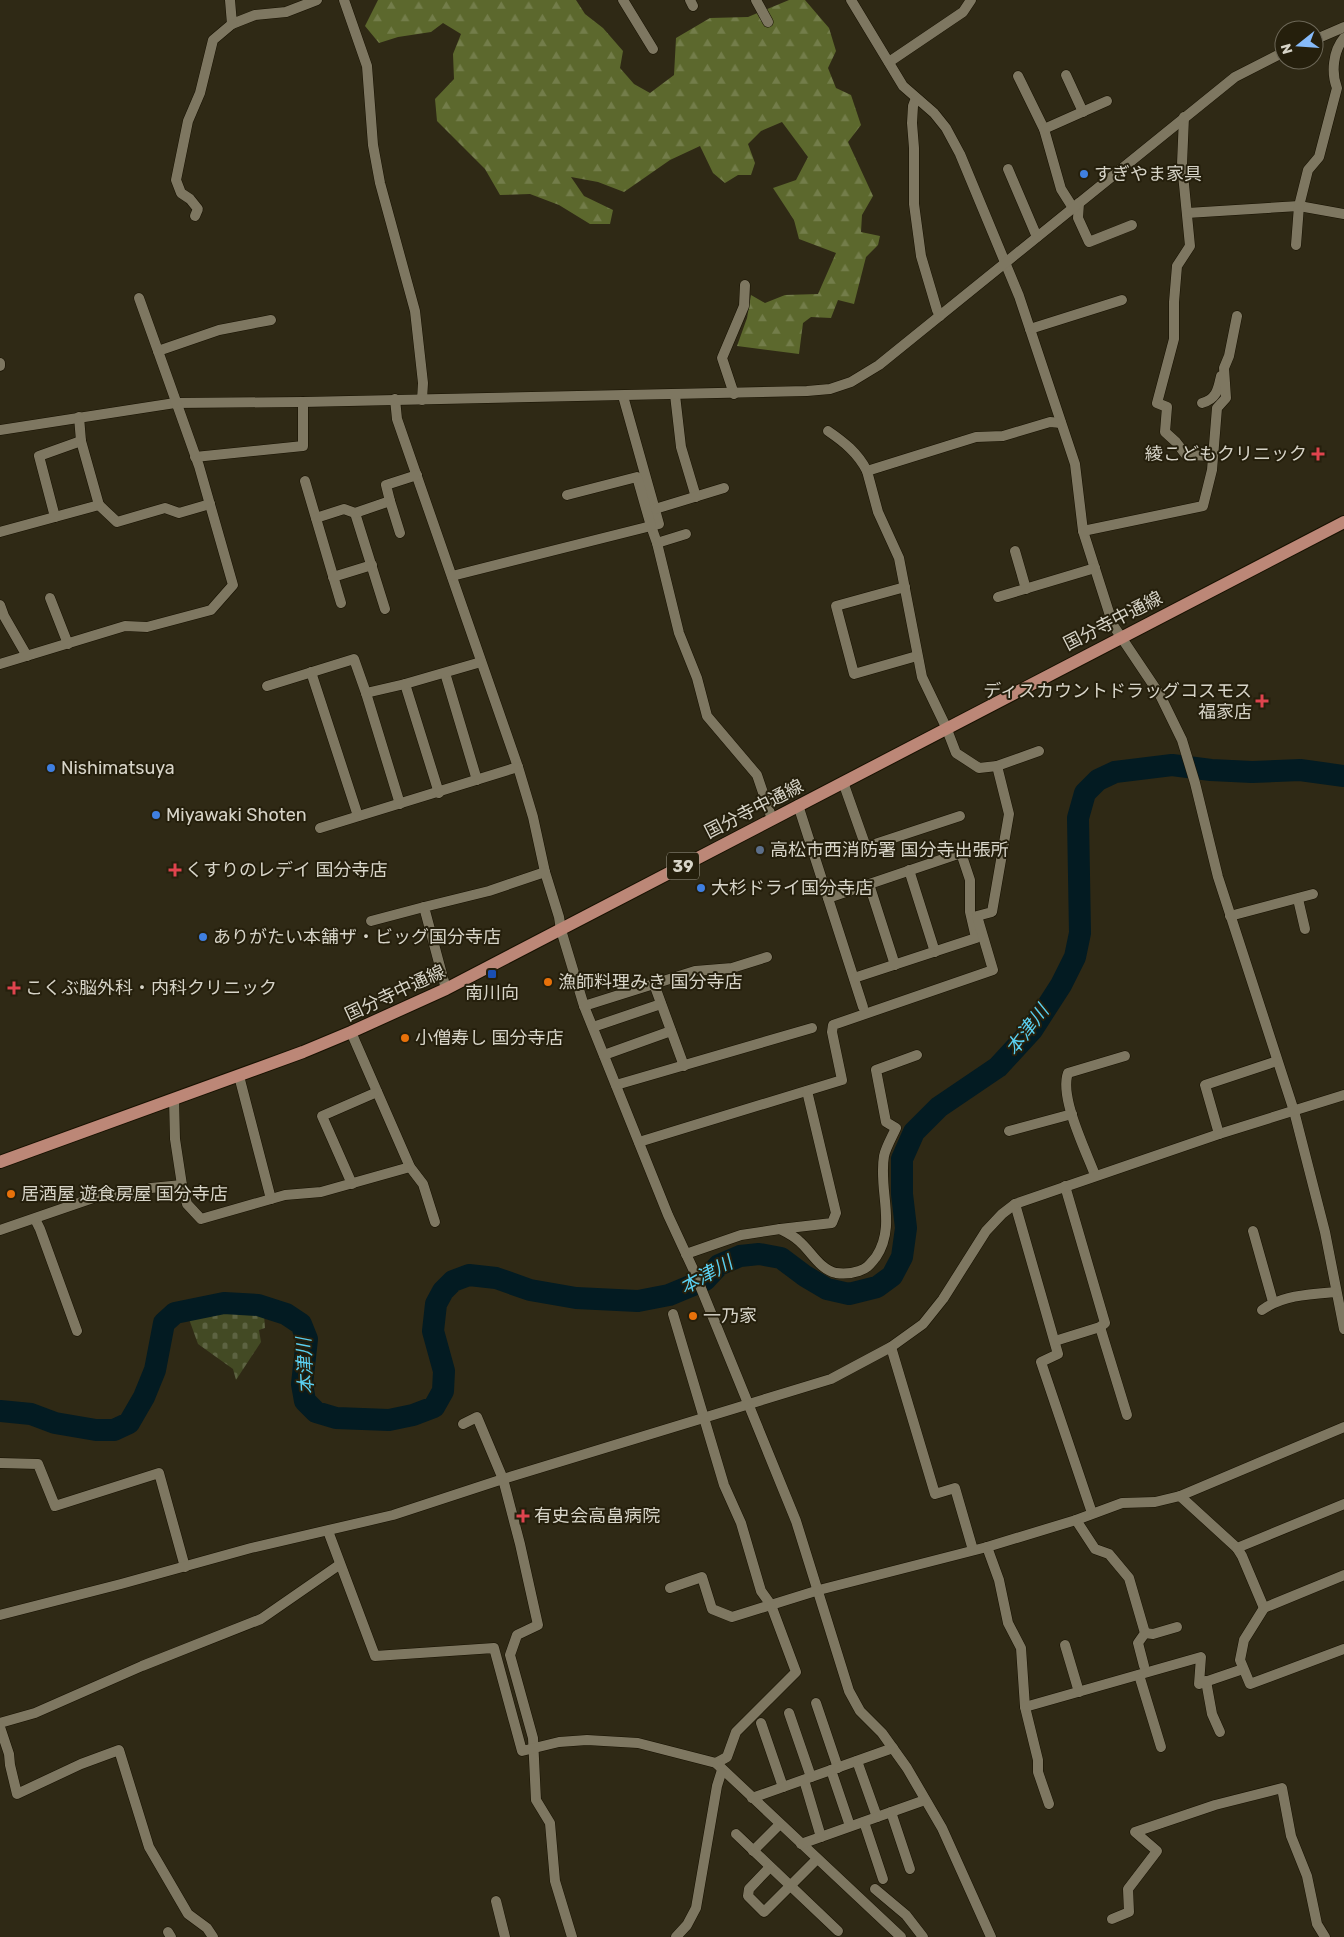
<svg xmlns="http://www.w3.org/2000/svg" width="1344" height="1937" font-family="Rubik,'Noto Sans JP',sans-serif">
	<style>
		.forest { fill: url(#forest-firs) }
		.cemetery { fill: url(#cemetery-stones) }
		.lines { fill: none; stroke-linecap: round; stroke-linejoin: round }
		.river { stroke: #031b22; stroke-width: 22 }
		.street-casing { stroke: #171101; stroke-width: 11 }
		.primary-casing { stroke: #171101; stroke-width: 14 }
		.street { stroke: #7e7761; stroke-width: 10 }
		.primary { stroke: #bc8777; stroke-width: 12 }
		.shop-dot { fill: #3f7fe0; stroke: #251f0c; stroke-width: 2 }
		.health-dot { fill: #e0444e; stroke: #251f0c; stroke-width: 2 }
		.service-dot { fill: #5c6f8a; stroke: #251f0c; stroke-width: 2 }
		.transit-dot { fill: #1a4fb4; stroke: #251f0c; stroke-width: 2 }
		.food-dot { fill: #e8710a; stroke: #251f0c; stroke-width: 2 }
		.labels { text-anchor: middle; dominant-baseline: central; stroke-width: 4; stroke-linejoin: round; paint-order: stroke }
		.shield { fill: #251f0c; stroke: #a29e90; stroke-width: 1 }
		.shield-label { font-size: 16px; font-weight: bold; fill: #d7d4c8 }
		.poi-label { font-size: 18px; fill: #d7d4c8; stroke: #251f0c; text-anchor: start }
		.street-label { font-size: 18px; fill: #d7d4c8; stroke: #251f0c }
		.water-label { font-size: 19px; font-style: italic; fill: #5acff0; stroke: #251f0c }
	</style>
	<defs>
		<pattern id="forest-firs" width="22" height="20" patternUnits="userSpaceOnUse" patternTransform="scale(1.25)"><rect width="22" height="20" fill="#5c682d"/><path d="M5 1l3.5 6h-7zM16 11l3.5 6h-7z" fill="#737d4a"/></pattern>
		<pattern id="cemetery-stones" width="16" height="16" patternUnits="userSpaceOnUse" patternTransform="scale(1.25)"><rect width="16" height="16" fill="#434a24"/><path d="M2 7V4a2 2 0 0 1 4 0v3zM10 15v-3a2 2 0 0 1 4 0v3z" fill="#5d6342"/></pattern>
	</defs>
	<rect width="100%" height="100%" fill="#2f2915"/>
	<!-- forest -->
	<path class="forest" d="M378,0H576L585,14L603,28L623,51L620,68L634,84L650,93L674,75L676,38L710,18L748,17L789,0H805L829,28L836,51L828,68L836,88L851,95L861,125L848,142L873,196L862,215L861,232L880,236L878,245L866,257L854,304L838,300L831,318L811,317L803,323L799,354L737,346L747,318L751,295L765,303L785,295L818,294L836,253L799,239L794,220L773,188L796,180L808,157L782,122L761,131L748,144L755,163L751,175H738L725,183L713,173L700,146L670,160L624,192L598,182L571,177L584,196L613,210L610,224H590L559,205L530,194L500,195L485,169L437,121L435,99L454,79L453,54L461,34L443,23L431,32L398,37L379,43L365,26Z"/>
	<!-- cemetery -->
	<path class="cemetery" d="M231,1312L264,1315L265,1328L259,1330L261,1342L236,1380L233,1369L198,1344L189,1319Z"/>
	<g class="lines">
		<!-- river -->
		<path class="river" d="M0,1411L31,1414L55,1423L96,1430H114L129,1423L144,1397L155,1370L164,1323L175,1313L224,1303L258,1305L286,1314L301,1324L307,1339L302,1384L305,1401L316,1412L336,1418L389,1420L413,1415L434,1407L443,1391L444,1371L433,1331L436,1304L443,1291L453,1281L469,1275L496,1278L530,1290L576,1298L638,1301L669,1295L705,1280L719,1265L740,1256L759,1254L781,1258L805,1276L827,1289L849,1294L877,1287L892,1276L902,1257L906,1228L902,1194V1159L914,1132L939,1107L998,1067L1032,1030L1061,985L1075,957L1080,933L1078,818L1085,793L1098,780L1115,772L1172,765L1211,770L1252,772L1300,770L1344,776"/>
		<defs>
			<g id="street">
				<path d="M230,0L232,24L255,15L286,12L317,0"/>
				<path d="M344,0L367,66L373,145L380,183L415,311L423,383L422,400"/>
				<path d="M623,0L653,49"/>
				<path d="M690,0L693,6"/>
				<path d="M756,0L768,22"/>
				<path d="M851,0L903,86L934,113L946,128L960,154L1019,296L1075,464L1083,531L1113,625L1160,695L1182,740L1195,783L1218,877L1294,1111L1325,1232L1344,1329"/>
				<path d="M1314,40L1344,27"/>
				<path d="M889,62L963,12L971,0"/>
				<path d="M1066,75L1083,112"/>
				<path d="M1018,76L1044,129L1061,189L1073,208"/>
				<path d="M916,98L913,106L912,123L914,148V204L921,256L937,310L940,316"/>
				<path d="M1184,117L1182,164L1190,246L1177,266L1174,302V339L1157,403L1167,407L1165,432L1176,442L1186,455L1213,456"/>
				<path d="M1044,129L1107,101"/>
				<path d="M1008,169L1037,237"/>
				<path d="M1079,203L1078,218L1089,242L1132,225"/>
				<path d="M1187,213L1299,206L1344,214"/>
				<path d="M195,216L198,209L190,199L181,193L176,180L188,121L200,93L213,40L232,24"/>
				<path d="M1296,245L1299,206L1308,170L1319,157L1337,88C1331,73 1333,51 1344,38"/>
				<path d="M139,298L158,351"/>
				<path d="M1030,329L1122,300"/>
				<path d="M0,363V366"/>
				<path d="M734,394L722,358L744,306L745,285"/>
				<path d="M675,395L681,447L696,497"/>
				<path d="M623,396L659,524L651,526L657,543L679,633L697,678L707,716L757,775L772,819"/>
				<path d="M395,399L397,419L518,767L533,817L545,872L559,917L561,930L584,1006L668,1215L694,1271L796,1521L849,1691L860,1711L882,1733L907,1768L942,1828L991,1937"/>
				<path d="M1202,403C1217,399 1218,389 1221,376"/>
				<path d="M0,430L175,403L303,402L807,391L830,389L851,382L879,365L1235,77L1284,52"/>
				<path d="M828,431C844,442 858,453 867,471"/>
				<path d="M195,457L303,446V402"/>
				<path d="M305,481L341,603"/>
				<path d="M390,501L400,533"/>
				<path d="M99,505L117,522L165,508L179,513L210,504"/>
				<path d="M655,509L724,488"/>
				<path d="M355,513L385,609"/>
				<path d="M55,517L39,456L81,441"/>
				<path d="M316,518L344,509L355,513L390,501L386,485L417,475"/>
				<path d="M1083,531L1203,506L1212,470L1217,408L1226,398L1224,368L1229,356L1237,316"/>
				<path d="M0,532L99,505L81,441L79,417"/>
				<path d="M657,543L686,534"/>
				<path d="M1015,551L1026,589"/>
				<path d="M452,576L651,526L637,477L567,495"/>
				<path d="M333,577L372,565"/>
				<path d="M905,587L836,606L854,674L917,656"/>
				<path d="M998,597L1095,568"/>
				<path d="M50,598L68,644"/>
				<path d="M0,605L4,616L27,656"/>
				<path d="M0,664L125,626L147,627L211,610L233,585L199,466L158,351L219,330L271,320"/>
				<path d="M311,672L358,816"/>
				<path d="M445,673L477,780"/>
				<path d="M405,684L439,793"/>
				<path d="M267,686L354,659L366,693L405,684L481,662"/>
				<path d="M366,693L400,804"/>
				<path d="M997,766L1039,751"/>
				<path d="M843,782L866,847L960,816"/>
				<path d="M798,805L863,1007"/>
				<path d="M320,828L518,767"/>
				<path d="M909,870L935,952"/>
				<path d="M869,884L895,965"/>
				<path d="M828,898L961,853L970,880V912L976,938L854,978"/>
				<path d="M1298,899L1305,929"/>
				<path d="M1230,916L1313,894"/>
				<path d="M371,921L424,907"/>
				<path d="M654,984L684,1066"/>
				<path d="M446,989L424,907L489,891L545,872"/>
				<path d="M584,1006L695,971L732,968L767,957"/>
				<path d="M593,1027L661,1004"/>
				<path d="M351,1032L410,1167L423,1184L435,1222"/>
				<path d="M604,1055L671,1031"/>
				<path d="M239,1076L271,1199"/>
				<path d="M616,1085L812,1028"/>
				<path d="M174,1099L175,1139L182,1185L187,1204L201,1219L285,1195L321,1192L410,1167"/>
				<path d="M1009,1131L1072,1114"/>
				<path d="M1219,1134L1205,1085L1277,1061"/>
				<path d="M639,1142L842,1080L832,1032L833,1025L993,970L977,916L992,912L1009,814L997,766L979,768L956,753L946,727L922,677L899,558L878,512L867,471L976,437L1003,436L1050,422L1061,423"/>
				<path d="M1095,1175C1086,1151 1059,1097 1068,1073L1125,1056"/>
				<path d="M352,1184L322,1116L377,1092"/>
				<path d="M1015,1204L1058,1354L1041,1362L1092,1513"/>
				<path d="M35,1219L40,1229L77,1331"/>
				<path d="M780,1229C786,1232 794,1236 799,1241C811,1251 819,1269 836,1273C843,1274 853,1273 859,1271C868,1268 870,1264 876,1257C897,1226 878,1190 884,1156C886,1147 892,1137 896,1128L886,1122L876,1070L917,1055"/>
				<path d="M0,1230L96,1197H120L151,1188L182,1185"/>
				<path d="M1253,1231L1273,1302"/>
				<path d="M686,1254L741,1235L780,1229L832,1223L836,1213L807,1091"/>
				<path d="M1262,1310C1283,1295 1311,1294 1336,1292"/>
				<path d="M673,1314L724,1485L741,1523L761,1591L771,1605L796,1672L736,1732L727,1757L716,1763"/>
				<path d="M1100,1327L1127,1415"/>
				<path d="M1055,1341L1100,1327L1105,1323L1065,1186"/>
				<path d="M891,1347L935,1494L955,1488L973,1550"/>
				<path d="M463,1424L477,1417L503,1479L520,1544L538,1625L517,1635L510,1655L533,1738L536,1800L550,1823L555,1881L572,1937"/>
				<path d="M0,1463L38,1464L55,1506L159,1473L185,1567"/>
				<path d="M1180,1496L1237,1548L1242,1556L1264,1608"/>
				<path d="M1076,1520L1095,1549L1109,1554L1129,1578L1145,1633L1138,1643L1144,1666"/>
				<path d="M328,1531L375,1656L494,1648L522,1751L559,1742L587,1740L638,1743L716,1763L901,1937"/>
				<path d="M987,1547L999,1580L1008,1623L1021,1648L1025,1707L1038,1760V1772L1049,1804"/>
				<path d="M1237,1548L1344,1504"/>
				<path d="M1344,1575L1264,1608L1244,1640L1240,1660L1250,1684L1344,1649"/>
				<path d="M670,1588L702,1577L712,1609L732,1617L819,1590L987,1547L1076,1520L1122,1503L1155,1502L1180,1496L1344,1427"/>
				<path d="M0,1615L121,1584L251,1548L393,1515L503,1479L831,1379L891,1347L923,1324L943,1299L986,1231L1002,1214L1015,1204L1219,1134L1344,1095"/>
				<path d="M1145,1633L1153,1634L1177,1627"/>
				<path d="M1065,1645L1079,1692"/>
				<path d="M1139,1675L1161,1747"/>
				<path d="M1206,1681L1212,1714L1220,1732"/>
				<path d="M816,1703L838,1768"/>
				<path d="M1025,1707L1201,1657L1199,1684L1243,1669"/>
				<path d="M789,1713L811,1777"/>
				<path d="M0,1723L35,1713L142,1666L261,1619L339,1565"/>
				<path d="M761,1723L783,1787"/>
				<path d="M0,1727L9,1754L10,1765L17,1794L81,1764L119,1750L149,1847L188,1914L207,1928L213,1937"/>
				<path d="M857,1761L877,1817"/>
				<path d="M831,1770L850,1826"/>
				<path d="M804,1780L821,1837"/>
				<path d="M752,1798L893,1748"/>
				<path d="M891,1812L910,1869"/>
				<path d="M864,1822L883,1879"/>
				<path d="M736,1834L838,1931"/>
				<path d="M801,1844L925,1800"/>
				<path d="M753,1851L780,1824"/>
				<path d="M770,1867L749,1889L748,1896L764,1912L817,1859"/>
				<path d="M875,1889L906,1915L923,1937"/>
				<path d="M496,1901L505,1937"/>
				<path d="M1112,1919L1129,1912L1128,1889L1157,1851L1135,1832L1215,1805L1282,1788L1291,1836L1307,1876L1317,1924L1325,1937"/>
				<path d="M168,1932L171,1937"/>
				<path d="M676,1937L687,1925L696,1908L717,1786L722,1770"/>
			</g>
			<path id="primary" d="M0,1162L303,1052L351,1032L446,989L1344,522"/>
		</defs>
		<!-- street casing -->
		<use href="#street" class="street-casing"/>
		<!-- primary casing -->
		<use href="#primary" class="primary-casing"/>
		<!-- street -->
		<use href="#street" class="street"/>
		<!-- primary -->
		<use href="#primary" class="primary"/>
	</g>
	<!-- markers -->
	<g class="shop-dot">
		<circle cx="1084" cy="174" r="5"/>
		<circle cx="51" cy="768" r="5"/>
		<circle cx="156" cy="815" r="5"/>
		<circle cx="701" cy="888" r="5"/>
		<circle cx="203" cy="937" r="5"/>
	</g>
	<g class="health-dot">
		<path d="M1315.5 446.5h5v5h5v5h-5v5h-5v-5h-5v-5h5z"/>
		<path d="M1259.5 693.5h5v5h5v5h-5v5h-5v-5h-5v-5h5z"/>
		<path d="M172.5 862.5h5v5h5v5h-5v5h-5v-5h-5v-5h5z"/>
		<path d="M11.5 980.5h5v5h5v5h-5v5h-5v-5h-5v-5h5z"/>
		<path d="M520.5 1508.5h5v5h5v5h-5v5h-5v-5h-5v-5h5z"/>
	</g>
	<circle class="service-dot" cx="760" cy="850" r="5"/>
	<rect class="transit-dot" x="487" y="969" width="10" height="10" rx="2.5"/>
	<g class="food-dot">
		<circle cx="548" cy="982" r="5"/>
		<circle cx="405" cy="1038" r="5"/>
		<circle cx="11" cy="1194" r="5"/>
		<circle cx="693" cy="1316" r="5"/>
	</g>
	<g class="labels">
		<!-- shield labels -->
		<rect class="shield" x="667" y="852.5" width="32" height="27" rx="4"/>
		<g class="shield-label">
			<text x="683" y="866">39</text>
		</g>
		<!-- poi labels -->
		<g class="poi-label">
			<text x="1094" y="174">すぎやま家具</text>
			<text x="1307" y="454" text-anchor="end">綾こどもクリニック</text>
			<text x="1252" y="691" text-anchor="end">ディスカウントドラッグコスモス<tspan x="1252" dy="21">福家店</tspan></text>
			<text x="61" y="768">Nishimatsuya</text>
			<text x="166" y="815">Miyawaki Shoten</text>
			<text x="770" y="850">高松市西消防署 国分寺出張所</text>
			<text x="185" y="870">くすりのレデイ 国分寺店</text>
			<text x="711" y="888">大杉ドライ国分寺店</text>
			<text x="213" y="937">ありがたい本舗ザ・ビッグ国分寺店</text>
			<text x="558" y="982">漁師料理みき 国分寺店</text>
			<text x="25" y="988">こくぶ脳外科・内科クリニック</text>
			<text x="492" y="993" text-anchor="middle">南川向</text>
			<text x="415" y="1038">小僧寿し 国分寺店</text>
			<text x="21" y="1194">居酒屋 遊食房屋 国分寺店</text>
			<text x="703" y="1316">一乃家</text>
			<text x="534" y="1516">有史会高畠病院</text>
		</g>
		<!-- street labels -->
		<g class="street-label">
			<text transform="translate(1113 621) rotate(-27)">国分寺中通線</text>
			<text transform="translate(754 809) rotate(-27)">国分寺中通線</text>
			<text transform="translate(395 993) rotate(-25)">国分寺中通線</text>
		</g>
		<!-- water labels -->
		<g class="water-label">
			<text transform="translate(1027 1030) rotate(-53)">本津川</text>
			<text transform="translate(706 1275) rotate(-29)">本津川</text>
			<text transform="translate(305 1366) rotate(-93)">本津川</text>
		</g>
	</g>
	<!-- north arrow -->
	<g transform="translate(1299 45) rotate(253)"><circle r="24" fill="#251f0c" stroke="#6c6757"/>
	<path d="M0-4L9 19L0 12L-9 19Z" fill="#86bbfb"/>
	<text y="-8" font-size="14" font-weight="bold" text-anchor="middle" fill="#d7d4c8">N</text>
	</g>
</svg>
